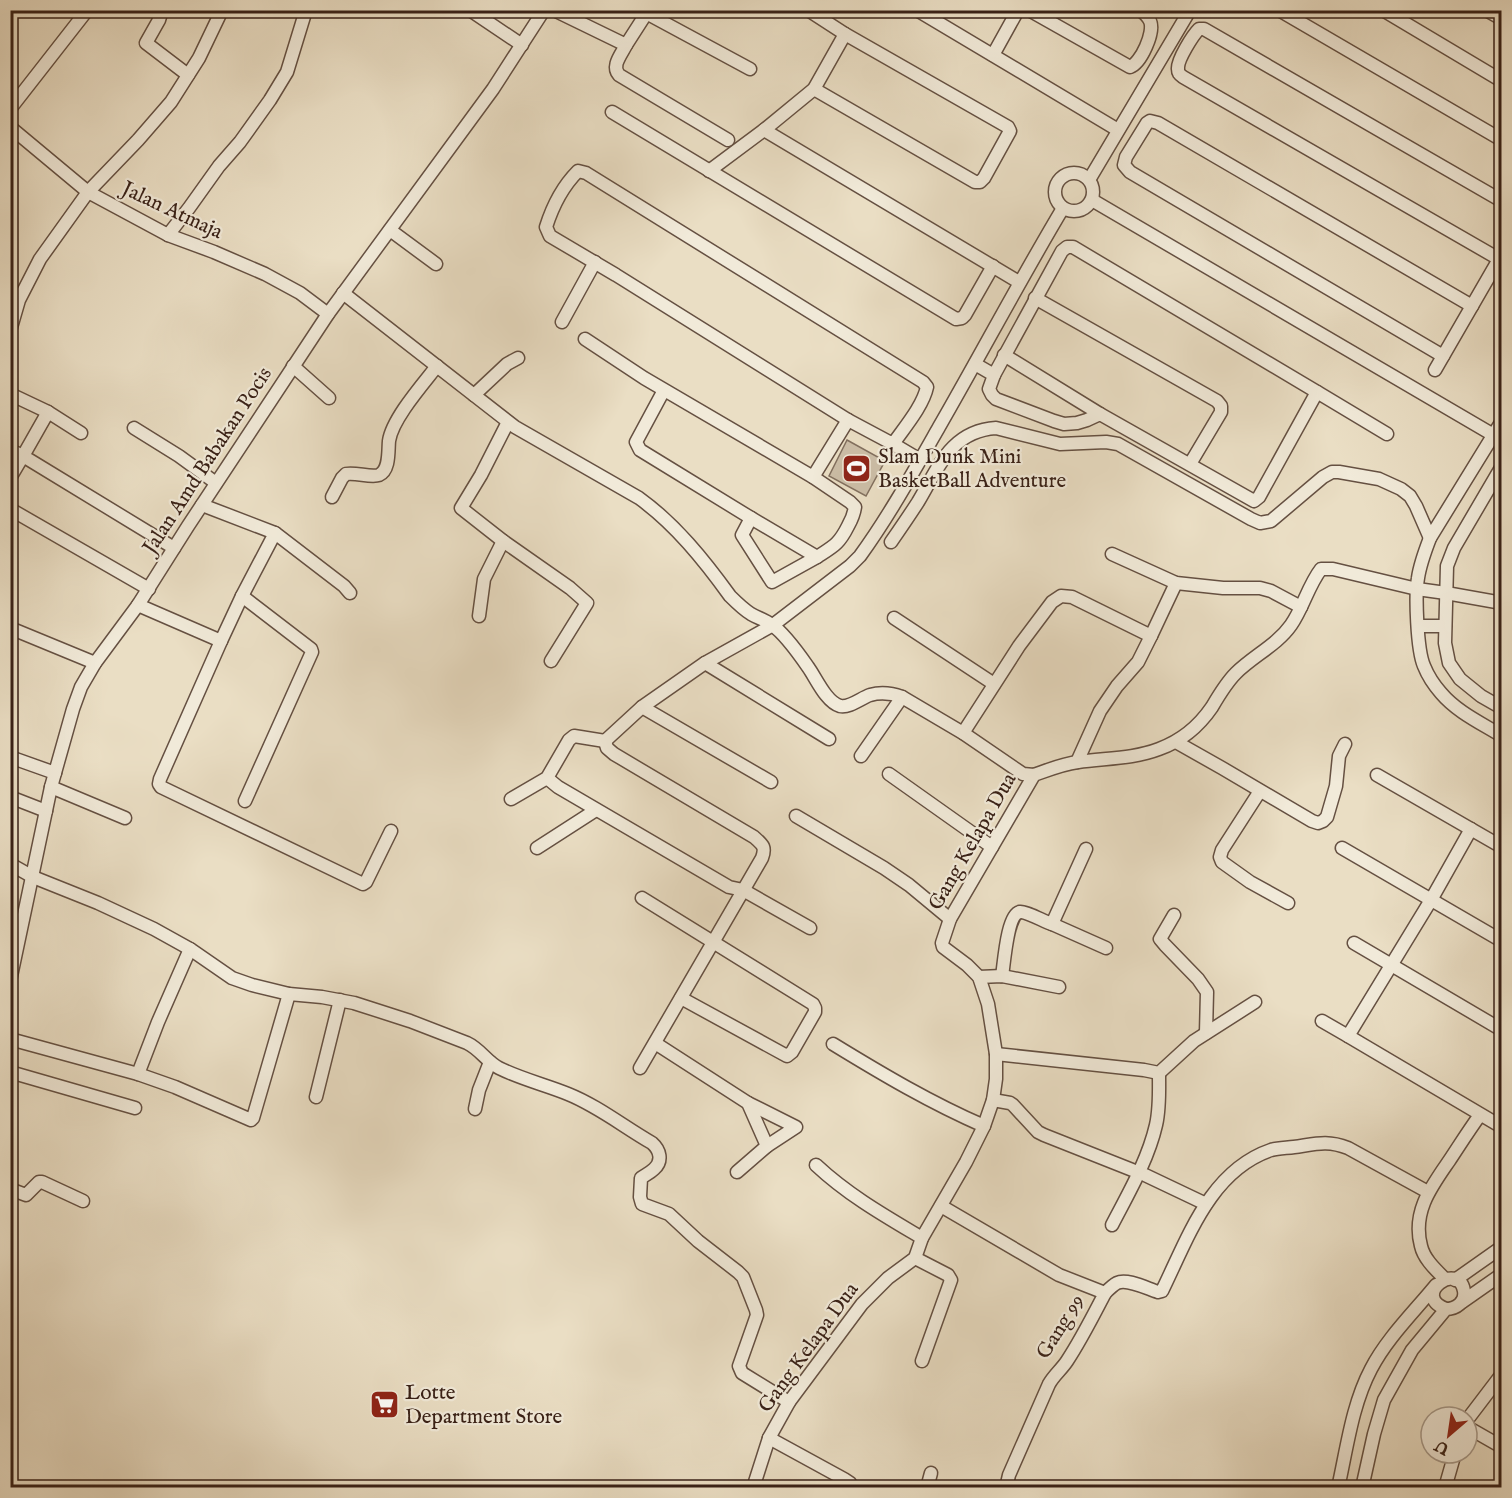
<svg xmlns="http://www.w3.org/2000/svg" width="1512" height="1498" font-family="'IM FELL English',serif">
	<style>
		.green { fill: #ccbea7; stroke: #82705f; stroke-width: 1.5 }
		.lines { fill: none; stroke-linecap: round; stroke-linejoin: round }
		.street-casing { stroke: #655042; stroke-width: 15 }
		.street { stroke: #f1ead9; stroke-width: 12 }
		.labels { text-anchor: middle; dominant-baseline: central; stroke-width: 4.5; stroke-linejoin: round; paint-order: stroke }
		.street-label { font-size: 21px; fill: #392117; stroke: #f1ead9 }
		.poi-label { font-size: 21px; fill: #392117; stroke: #f1ead9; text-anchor: start }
	</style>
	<rect width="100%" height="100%" fill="#eadec4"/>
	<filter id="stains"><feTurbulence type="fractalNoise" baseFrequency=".00333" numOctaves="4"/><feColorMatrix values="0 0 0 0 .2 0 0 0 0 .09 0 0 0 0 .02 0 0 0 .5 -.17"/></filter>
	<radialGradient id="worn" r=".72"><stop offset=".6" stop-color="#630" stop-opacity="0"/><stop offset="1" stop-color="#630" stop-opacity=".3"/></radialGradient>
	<!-- green -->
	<path class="green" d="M847,440L885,461L866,496L829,476Z"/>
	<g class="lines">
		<defs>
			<g id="street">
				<path d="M162,10L159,20L146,43L188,75"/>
				<path d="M470,10L522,45"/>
				<path d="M554,10L626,45L644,17L648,14L750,69"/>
				<path d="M808,10L845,34L1008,127L1010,131L984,178L980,182H975L814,89"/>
				<path d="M917,10L1118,130"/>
				<path d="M1029,10L1130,67C1141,63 1155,32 1150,21C1148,16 1144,13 1140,10"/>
				<path d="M1279,10L1502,140"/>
				<path d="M1383,10L1502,81"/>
				<path d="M1486,10L1502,19"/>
				<path d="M845,34L814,89L764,130L1019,282"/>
				<path d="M626,45C621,55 611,66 619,75L728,140"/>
				<path d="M993,55L1018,10"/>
				<path d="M10,109L85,13"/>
				<path d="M612,112L956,319L962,318L965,315L993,266"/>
				<path d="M10,127L88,192L168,235L214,252L265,274L300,293L328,314"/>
				<path d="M578,171L586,173L923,382L927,387C923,406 904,428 893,444L848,420L616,275L550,236L546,227C552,208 563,186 578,171Z"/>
				<path d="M709,171L764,130"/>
				<circle cx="1074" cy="192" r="19"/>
				<path d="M1089,180L1190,10"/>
				<path d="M1092,200L1502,440"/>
				<path d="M390,230L436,264"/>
				<path d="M168,235L189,208L219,166L240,142L270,100L287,72L306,10"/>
				<path d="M1499,259L1183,77C1179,74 1178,73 1178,69C1177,60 1193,35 1199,29H1204L1502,201"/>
				<path d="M343,293L515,427L639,498C675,524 704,560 730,596C736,602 743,609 751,614C758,618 765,620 772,625C784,633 799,654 808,667C816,678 826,702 840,706C850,708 861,698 870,695C881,692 891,693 902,697L963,733L1023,774L1034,775"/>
				<path d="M1035,298L1217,401L1221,406V412L1190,464"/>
				<path d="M562,322L595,262"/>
				<path d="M10,331L19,300L40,259L88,192L138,140L171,102L199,58L222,10"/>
				<path d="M585,339L644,378L813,477L850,502L855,507C854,514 852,519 848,526C839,544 834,546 817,557L751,518L640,450L636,442L664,390"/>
				<path d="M1004,355L1100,414"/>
				<path d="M1443,356L1130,172L1124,165L1126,157L1147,123L1150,121L1158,123L1472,306"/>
				<path d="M975,364L994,375L989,389L992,395L996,399L1054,421L1064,424L1077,423L1087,420L1100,414L1254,501L1259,497L1317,392L1387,434"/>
				<path d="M293,366L329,398"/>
				<path d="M1435,370L1502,254"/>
				<path d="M994,375L1062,251L1067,247H1073L1317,392"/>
				<path d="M10,394L48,412"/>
				<path d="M474,395L507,364L518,358"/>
				<path d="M1502,421L1430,538C1425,551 1420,564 1418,578C1415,595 1417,650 1424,666C1428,676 1434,685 1441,693C1457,712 1481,723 1502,736"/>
				<path d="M508,422L481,475L461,508L503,541L570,588L587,603L551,661"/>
				<path d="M134,428L179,456L216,483"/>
				<path d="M81,433L48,412L23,456L174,548"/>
				<path d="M893,444L920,460"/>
				<path d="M10,450L23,456L10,478"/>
				<path d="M1502,466L1454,548L1447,566L1445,643L1449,663L1460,679L1481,696L1502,708"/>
				<path d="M813,477L848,420"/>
				<path d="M332,497L342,478L346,474C356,472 371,478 379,475C390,470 388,451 389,441C392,419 423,384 437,366"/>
				<path d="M202,505L275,533L242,596L221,641"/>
				<path d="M10,509L149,589"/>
				<path d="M751,518L742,535L772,582L817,557"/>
				<path d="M275,533L344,586L350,593"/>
				<path d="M891,542C900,529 909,516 918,502C938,469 950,431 996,428L1060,444L1106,442L1118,444L1251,519L1260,523L1271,521L1323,477L1332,472H1339L1379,479L1401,489L1410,496L1416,506L1430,538"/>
				<path d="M1112,554L1176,583L1223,588H1260L1271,591L1301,607"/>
				<path d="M242,596L311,649L312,652L245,801"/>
				<path d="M138,605L221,641L160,779L159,784L161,787L363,884L366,882L391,831"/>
				<path d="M479,616L484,579L503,541"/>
				<path d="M894,618L994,684"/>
				<path d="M1418,626H1445"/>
				<path d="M10,628L95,663"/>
				<path d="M705,663L773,625L850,566L860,556C889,516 914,471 939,427C981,354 1020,280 1063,208"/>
				<path d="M642,707L771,782"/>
				<path d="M963,733L1019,646L1052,602L1061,596L1072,597L1151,636L1176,583"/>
				<path d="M1176,742L1222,768L1312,821L1318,823L1323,821L1327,817L1336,786L1339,756L1345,744"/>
				<path d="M861,756L902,697"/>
				<path d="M10,757L55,773"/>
				<path d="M1077,762L1100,711L1117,686L1138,662L1151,636"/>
				<path d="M889,774L992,847"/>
				<path d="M1377,775L1502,847"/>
				<path d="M547,778L558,787L729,887L743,890L810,928"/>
				<path d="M51,787L125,818"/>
				<path d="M1260,791L1222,850L1220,857L1222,862L1250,882L1288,903"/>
				<path d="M10,797L46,811"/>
				<path d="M511,799L547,778L569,740L574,736L605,741"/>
				<path d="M796,816L884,868L909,885L950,919"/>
				<path d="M1471,829L1431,900L1348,1036L1502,1127"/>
				<path d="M537,848L596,810"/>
				<path d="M1342,848L1502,941"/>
				<path d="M10,864L33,877L98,903L154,929L190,949L232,978L252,985L289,994L322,997L354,1003L410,1021L467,1043C480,1049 487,1062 499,1068C521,1079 546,1085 568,1094C598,1106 624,1127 652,1143C660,1150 663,1161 654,1169C650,1173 645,1175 641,1178L640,1197L642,1204L669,1214L698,1241L738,1272L743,1277L756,1310L757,1315L739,1366L742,1373L789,1402"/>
				<path d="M642,898L813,1004L815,1008V1012L792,1052L787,1056L681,998"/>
				<path d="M1174,915L1160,939L1165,945L1198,979L1207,992L1206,1033"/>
				<path d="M1052,924L1106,948"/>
				<path d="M1354,943L1502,1030"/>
				<path d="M1002,976C1004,965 1007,914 1020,912C1026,911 1045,922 1052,924L1086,849"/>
				<path d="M979,977L1002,976L1059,987"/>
				<path d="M10,981L51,787L73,709L81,687L95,663L138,605L188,526L328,314L493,89L544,10"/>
				<path d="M1322,1021L1348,1036"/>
				<path d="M10,1039L138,1074L175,1087L251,1120L253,1118L289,994"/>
				<path d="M655,1043L748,1103L767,1146L737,1172"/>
				<path d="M833,1044C882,1074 931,1103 984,1126"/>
				<path d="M996,1054L1144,1070L1159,1073L1194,1041L1255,1002"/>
				<path d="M640,1068L762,858C766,847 763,845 754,837L614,754L607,748L605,741L642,707L705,663L829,739"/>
				<path d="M10,1072L135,1108"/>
				<path d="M138,1074L158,1022L190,949"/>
				<path d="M316,1097L340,1000"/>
				<path d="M993,1100L1010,1103L1013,1105L1038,1132L1044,1135L1145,1175L1206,1204"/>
				<path d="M748,1103L796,1127L767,1146"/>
				<path d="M475,1109L479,1090L490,1062"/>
				<path d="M816,1165C848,1195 885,1216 922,1238"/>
				<path d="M10,1189L26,1195L39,1182H42L83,1201"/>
				<path d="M941,1206L1059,1275L1105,1293C1093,1316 1081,1340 1067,1361C1061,1370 1054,1375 1049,1384L1009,1475L1006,1488"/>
				<path d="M1112,1225C1128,1194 1148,1160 1156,1125C1160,1108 1159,1090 1159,1073"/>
				<path d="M915,1258L948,1275L951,1280L922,1361"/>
				<path d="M1445,1279C1435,1269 1424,1259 1421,1246C1412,1212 1431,1187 1449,1161C1459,1146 1469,1130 1480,1115"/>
				<path d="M1455,1280L1502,1247"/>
				<path d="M1105,1293C1108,1290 1113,1285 1117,1283C1127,1278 1148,1289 1158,1292L1162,1291C1188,1238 1210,1171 1271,1150C1278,1148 1287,1148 1294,1147C1316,1144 1327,1140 1348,1148L1428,1192"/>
				<path d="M1462,1302L1502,1274"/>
				<path d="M1467,1420L1502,1374"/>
				<path d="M1467,1427L1502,1447"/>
				<path d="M769,1438L844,1479L850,1483L853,1488"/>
				<path d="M753,1488L769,1438L789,1402L862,1304L888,1278L915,1258L922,1238L966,1162L984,1126L993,1100L996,1079V1054L988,1004L979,977L967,965L943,947L942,943L950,919L1034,775C1048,770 1062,764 1078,762C1105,758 1133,759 1159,749C1181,741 1199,726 1212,707C1219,695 1226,683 1236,673C1253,656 1277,645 1291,625C1303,608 1308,586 1321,569H1333L1417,589L1446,593L1502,603"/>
				<path d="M927,1488L931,1473"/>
				<path d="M1338,1488C1347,1448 1352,1405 1371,1369C1387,1338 1414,1312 1436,1285"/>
				<path d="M1362,1488L1374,1434L1384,1400L1412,1350L1446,1309C1456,1309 1466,1302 1464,1291C1459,1260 1410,1295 1446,1309"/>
				<path d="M1445,1488L1455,1453"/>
			</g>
		</defs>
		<!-- street casing -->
		<use href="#street" class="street-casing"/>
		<!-- street -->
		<use href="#street" class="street"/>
	</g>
	<!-- icons -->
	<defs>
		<symbol id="stadium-square" viewBox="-11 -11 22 22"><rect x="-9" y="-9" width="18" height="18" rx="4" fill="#8f2418" stroke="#f1ead9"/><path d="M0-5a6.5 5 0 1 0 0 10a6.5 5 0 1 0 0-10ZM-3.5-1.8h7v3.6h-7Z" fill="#fff"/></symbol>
		<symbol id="supermarket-square" viewBox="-11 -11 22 22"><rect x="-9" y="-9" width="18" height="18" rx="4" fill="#8f2418" stroke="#f1ead9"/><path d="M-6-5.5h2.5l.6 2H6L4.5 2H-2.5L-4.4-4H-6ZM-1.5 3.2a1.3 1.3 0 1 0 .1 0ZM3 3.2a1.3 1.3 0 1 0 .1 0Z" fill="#fff"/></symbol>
	</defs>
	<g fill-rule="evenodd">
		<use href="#stadium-square" x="840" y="452" width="33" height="33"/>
		<use href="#supermarket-square" x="368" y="1388" width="33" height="33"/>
	</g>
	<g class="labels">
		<!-- street labels -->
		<g class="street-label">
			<text transform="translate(172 211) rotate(25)">Jalan Atmaja</text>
			<text transform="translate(208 461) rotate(-57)">Jalan Amd Babakan Pocis</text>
			<text transform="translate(973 842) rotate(-60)">Gang Kelapa Dua</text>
			<text transform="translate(1061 1327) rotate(-58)">Gang 99</text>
			<text transform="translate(809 1348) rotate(-54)">Gang Kelapa Dua</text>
		</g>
		<!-- poi labels -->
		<g class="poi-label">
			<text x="878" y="457">Slam Dunk Mini<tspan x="878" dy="24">BasketBall Adventure</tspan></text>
			<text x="405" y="1393">Lotte<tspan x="405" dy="24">Department Store</tspan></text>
		</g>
	</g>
	<!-- margin -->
	<rect width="1512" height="1498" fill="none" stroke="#eadec4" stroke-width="36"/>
	<rect x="12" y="12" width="1488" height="1474" fill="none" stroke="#392117" stroke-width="3"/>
	<rect x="18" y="18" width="1476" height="1462" fill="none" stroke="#392117" stroke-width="1.5"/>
	<!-- north arrow -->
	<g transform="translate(1449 1435) rotate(209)"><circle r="28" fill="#f1ead9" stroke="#a79a8b" stroke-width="1.5"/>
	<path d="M0-4.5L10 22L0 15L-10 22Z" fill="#8f2418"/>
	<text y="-9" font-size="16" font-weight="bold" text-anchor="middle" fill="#392117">U</text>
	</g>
	<rect width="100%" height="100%" filter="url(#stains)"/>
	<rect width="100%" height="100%" fill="url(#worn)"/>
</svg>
